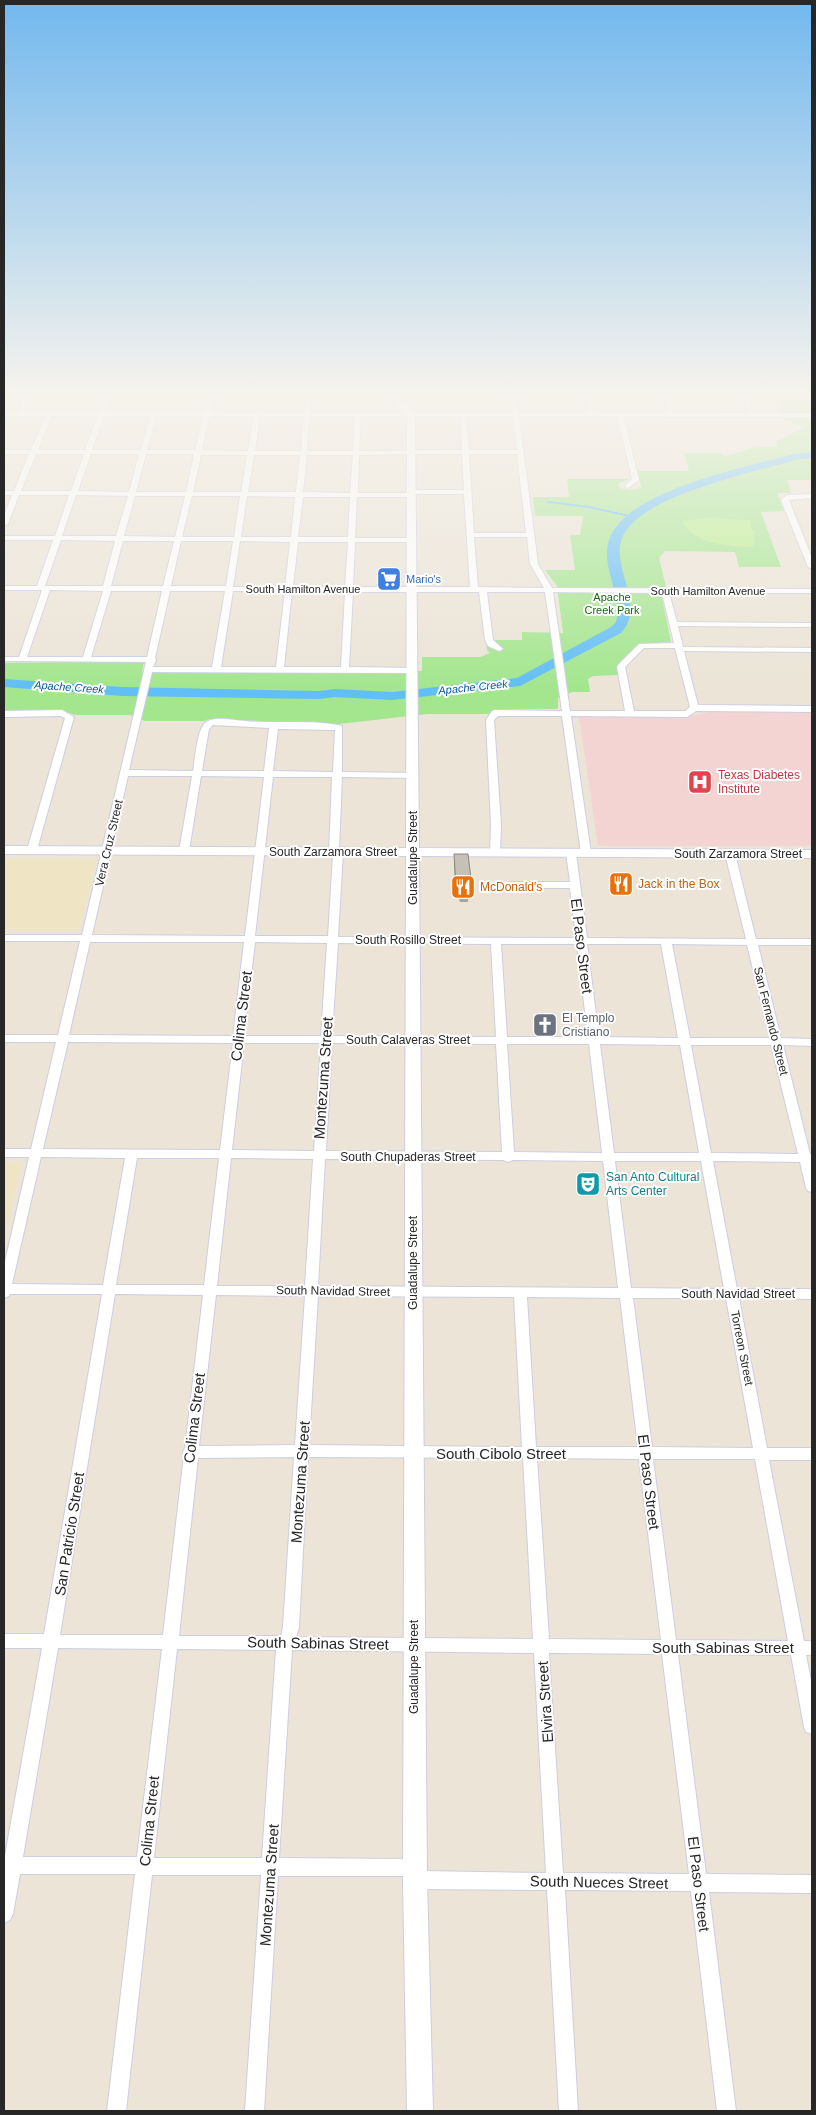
<svg xmlns="http://www.w3.org/2000/svg" width="816" height="2115" font-family="Arial,sans-serif">
	<style>
		.education { fill: #efe5c4 }
		.medical { fill: #f3d4d2 }
		.green { fill: #a3e68e }
		.pitch { fill: #b8ef89 }
		.lines { fill: none; stroke-linecap: round; stroke-linejoin: round }
		.stream { stroke: #61bef6; stroke-width: 2 }
		.river { fill: #61bef6; fill-rule: evenodd }
		.minor-casing { stroke: #cccee2; stroke-width: 2 }
		.tertiary-casing { stroke: #cccee2; stroke-width: 2 }
		.secondary-casing { stroke: #cccee2; stroke-width: 2 }
		.minor { fill: #fff; fill-rule: evenodd }
		.tertiary { fill: #fff; fill-rule: evenodd }
		.secondary { fill: #fff; fill-rule: evenodd }
		.wall { fill: #aaa69d }
		.building { fill: #c6c1b7; stroke: #8b8780 }
		.labels { text-anchor: middle; dominant-baseline: central; stroke-width: 4; stroke-linejoin: round; paint-order: stroke }
		.far-shop-label { font-size: 11px; fill: #366cbe; stroke: #fff; text-anchor: start }
		.far-street-label { font-size: 11px; fill: #272727; stroke: #fff }
		.far-park-label { font-size: 11px; fill: #1c6614; stroke: #fff }
		.far-water-label { font-size: 11px; font-style: italic; fill: #05589d; stroke: #fff }
		.health-label { font-size: 12px; fill: #be3a42; stroke: #fff; text-anchor: start }
		.street-label { font-size: 12px; fill: #272727; stroke: #fff }
		.food-label { font-size: 12px; fill: #c56008; stroke: #fff; text-anchor: start }
		.worship-label { font-size: 12px; fill: #5b616d; stroke: #fff; text-anchor: start }
		.culture-label { font-size: 12px; fill: #0d838f; stroke: #fff; text-anchor: start }
		.near-street-label { font-size: 15px; fill: #272727; stroke: #fff }
	</style>
	<rect width="100%" height="100%" fill="#ebe4d7"/>
	<!-- education -->
	<g class="education">
		<path d="M4,859H97L79,929H4Z"/>
		<path d="M4,1162L22,1163L4,1236Z"/>
	</g>
	<!-- medical -->
	<path class="medical" d="M710,712H812V846H598L579,717H686Z"/>
	<!-- green -->
	<path class="green" d="M781,393H812V480H787L791,493H777L784,511L761,512L781,567H739L735,552L665,551L659,558L666,587L660,588L671,642L640,644L620,662L619,675L593,676L588,679L590,692H572L558,698V708L556,709H500L488,714H427L339,724L209,719L204,721H145L130,715H75L67,712L5,711L4,709V663L144,661L142,672L422,671V657H480L490,653L487,650L486,640H522V632L563,633L557,586L545,570H575L570,535H580L583,516H535L533,497H569L567,479H631L619,483V487C625,491 635,491 641,487L638,471H689L684,453H720L725,456L757,447H778L776,441L805,427L784,420L776,399H781Z"/>
	<!-- pitch -->
	<path class="pitch" d="M718,517L720,519L750,520L752,530H755L754,547C730,546 694,545 682,521Z"/>
	<g class="lines">
		<!-- stream -->
		<path class="stream" d="M548,502L589,507L634,517"/>
		<!-- river -->
		<path class="river" d="M812,452V458L799,459C756,472 639,495 622,538C617,550 621,564 624,576C629,596 637,616 621,633L520,686L392,700L335,697L319,699L122,696L4,687V679L122,687L319,691L335,689L392,692L517,678L611,627L616,622C623,595 600,567 609,540C625,490 748,467 794,454Z"/>
		<defs>
			<g id="minor">
				<path d="M26,393H32L21,415H17Z"/>
				<path d="M106,393H112L92,450H141L151,414L154,412L157,414L147,450H195L209,393H215L202,450L248,451L254,414L257,412L260,414L255,451H301L305,400L299,393H306L311,400L307,451H353L355,414L358,412L361,414L359,451L462,450L460,414L463,412L466,414L469,450H517L510,393H516L538,564L552,588L812,589V593H669L677,622L812,623V627L678,626L683,647L812,648V652L684,651L698,705L812,706V712L696,711L687,717L571,716L591,853L589,855H583L581,853L562,716H498L494,720L501,825L500,852L495,855L490,852L491,825L486,720L492,711L495,710L562,711L545,592H487L493,640L503,649L499,651L488,646L485,640L479,592H353L349,667L415,668V672L412,673L152,672L129,770L193,771C195,759 197,730 205,723C214,715 235,721 246,721C277,724 313,719 342,726V772L416,773V777L413,778L342,777L339,849L343,852L338,937L576,938L570,888H510L505,885L510,882H570L566,853L571,850L576,853L587,938L746,939L725,854L730,851L735,854L756,939H812V945H758L781,1038L812,1039V1046L783,1045L810,1154H812V1192L808,1191L806,1188L800,1162L713,1161L737,1289H812V1299L739,1298L767,1448H812V1460H769L804,1641H812V1655H806L812,1685V1734L806,1732L804,1727L791,1655L678,1654L706,1874L812,1875V1893L709,1892L736,2111H717L691,1891L565,1890L578,2111H559L547,1890L415,1889L409,1886L406,1880L408,1876H278L264,2111H245L261,1875H152L126,2111H107L135,1874H20L13,1914L10,1920L4,1923V1857L5,1856L42,1648H4V1634H44L102,1294H10L9,1296L4,1298V1266L29,1157H4V1149H31L56,1042H4V1035H58L80,941H4V935H82L146,662L4,661V657H19L42,590H4V586H37L53,540H4V536H55L69,495H19L8,524L4,526V516L12,495H4V491H14L29,454H4V450H31L46,414L49,412L52,414L38,450H85ZM36,454H84L71,491H21ZM91,454H139L129,492L78,491ZM146,454H194L186,492H136ZM414,454H462L464,490H411L408,493H358L359,455ZM469,454H517L526,533H474ZM201,455H247L241,492H193ZM254,455H300L296,492H248ZM307,455H353L350,493L303,492ZM414,494H464L470,587H353L355,542H411L415,540L411,538H355L357,497H411ZM76,495L128,496L116,536H62ZM135,496H185L175,537L124,536ZM192,496H240L234,537H182ZM247,496L295,497L291,537H241ZM303,497H350L348,537H298ZM474,537H527L530,564L544,588L478,587ZM61,540L115,541L103,586H45ZM123,541H174L163,586H111ZM181,541H233L226,586H171ZM240,541L290,542L285,587H233ZM298,542H348L345,587H293ZM50,590L103,591L83,657H27ZM111,591H162L147,657H91ZM170,591H225L212,667H153L156,660L155,658ZM233,591H285L276,667H221ZM292,591L345,592L341,667H284ZM553,592L662,593L674,643L639,644L618,665L617,667L625,711H570ZM644,648H675L690,707L685,711H634L625,667ZM213,725L269,728L264,771H202L209,729ZM278,729L335,730L333,772L273,771ZM128,776H192L179,851L184,854L189,851L201,776L264,777L245,936L92,935ZM273,777H332L329,852L333,855L328,936H255ZM90,942H244L233,1036L69,1035ZM255,942L327,943L321,1036H244ZM338,943L491,944L496,1037L332,1036ZM501,944H577L588,1037H507ZM587,944H661L678,1038L599,1037ZM672,944L747,945L770,1038H690ZM68,1042L233,1043L220,1150L43,1149ZM244,1043H321L314,1151L232,1150ZM332,1043L496,1044L502,1152L326,1151ZM507,1044H589L602,1153L514,1152ZM600,1044L680,1045L699,1153H614ZM691,1045H771L798,1154L711,1153ZM41,1157L125,1158L103,1285L12,1284ZM137,1158H219L204,1285H116ZM231,1158L313,1159L305,1286H217ZM325,1159L503,1160L508,1162L513,1160L603,1161L618,1288L318,1286ZM615,1161H701L724,1289L631,1288ZM115,1294L203,1295L185,1448L183,1452L184,1455L163,1635H60ZM216,1295L305,1296L295,1445L199,1446ZM318,1296L514,1297L522,1447L309,1445ZM527,1297L620,1298L638,1447H536ZM633,1298H726L753,1448L652,1447ZM294,1457L283,1627L281,1636H179L198,1458ZM308,1457L523,1458L533,1639L296,1637L299,1627ZM537,1458L639,1459L661,1640L549,1639ZM653,1459H755L788,1641L676,1640ZM58,1648L162,1649L137,1857H23ZM177,1649L276,1650L262,1858H154ZM292,1650L534,1653L546,1873L422,1871L424,1868L421,1862L415,1859L279,1858ZM549,1653L662,1654L689,1874L563,1873Z"/>
				<path d="M586,393H592L594,415L589,414Z"/>
				<path d="M663,393H669L674,415L669,414Z"/>
				<path d="M741,393H747L755,416L750,415Z"/>
				<path d="M620,412L623,414L639,480L628,488L625,486L632,479L617,414Z"/>
				<path d="M812,494V498L789,500L812,558V569L808,567L781,500L787,495Z"/>
				<path d="M62,710L74,717L37,850L32,853L27,850L65,718L61,716L4,717V711Z"/>
			</g>
			<path id="tertiary" d="M4,412L812,413V417L4,416Z"/>
			<path id="secondary" d="M385,393H394L410,408L415,417L419,848L812,850V858L419,856L427,1880L433,2111H407L403,1880L406,856L4,854V846L406,848L407,417Z"/>
		</defs>
		<!-- minor casing -->
		<use href="#minor" class="minor-casing"/>
		<!-- tertiary casing -->
		<use href="#tertiary" class="tertiary-casing"/>
		<!-- secondary casing -->
		<use href="#secondary" class="secondary-casing"/>
		<!-- minor -->
		<use href="#minor" class="minor"/>
		<!-- tertiary -->
		<use href="#tertiary" class="tertiary"/>
		<!-- secondary -->
		<use href="#secondary" class="secondary"/>
	</g>
	<!-- wall -->
	<path class="wall" d="M454,854L472,887V899H468V902H460L459,899H456L454,865Z"/>
	<!-- building -->
	<path class="building" d="M454,854H468L472,887H469V891H460V887H456Z"/>
	<!-- sky -->
	<linearGradient id="sky" x2="0" y2="1"><stop stop-color="#72b8ee"/><stop offset="0.57" stop-color="#f6f3ed"/><stop offset="1" stop-color="#f6f3ed" stop-opacity="0"/></linearGradient>
	<rect width="816" height="689" fill="url(#sky)"/>
	<!-- icons -->
	<defs>
		<symbol id="supermarket-square" viewBox="-11 -11 22 22"><rect x="-9" y="-9" width="18" height="18" rx="4" fill="#3f7fe0" stroke="#fff"/><path d="M-6-5.5h2.5l.6 2H6L4.5 2H-2.5L-4.4-4H-6ZM-1.5 3.2a1.3 1.3 0 1 0 .1 0ZM3 3.2a1.3 1.3 0 1 0 .1 0Z" fill="#fff"/></symbol>
		<symbol id="hospital-square" viewBox="-11 -11 22 22"><rect x="-9" y="-9" width="18" height="18" rx="4" fill="#e0444e" stroke="#fff"/><path d="M-5-5h3v3.5h4V-5h3V5h-3V1.5h-4V5h-3Z" fill="#fff"/></symbol>
		<symbol id="restaurant-square" viewBox="-11 -11 22 22"><rect x="-9" y="-9" width="18" height="18" rx="4" fill="#e8710a" stroke="#fff"/><path d="M-5-6h1v4h1v-4h1v4h1v-4h1v5L-1.5 .5V6h-2V.5L-5-1ZM5-6V6H3V1.5H1.5Q1.5-4 5-6Z" fill="#fff"/></symbol>
		<symbol id="church-square" viewBox="-11 -11 22 22"><rect x="-9" y="-9" width="18" height="18" rx="4" fill="#6b7280" stroke="#fff"/><path d="M-1.2-6h2.4v3.5h3.3v2.4h-3.3V6h-2.4V-.1h-3.3v-2.4h3.3Z" fill="#fff"/></symbol>
		<symbol id="theatre-square" viewBox="-11 -11 22 22"><rect x="-9" y="-9" width="18" height="18" rx="4" fill="#0f9aa8" stroke="#fff"/><path d="M-5-5.5Q0-4 5-5.5V0Q5 5 0 6Q-5 5-5 0ZM-3.3-2.5H-1v1.5H-3.3ZM1-2.5H3.3v1.5H1ZM-2.8 1Q0 5.5 2.8 1Z" fill="#fff"/></symbol>
	</defs>
	<g fill-rule="evenodd">
		<use href="#supermarket-square" x="375" y="565" width="28" height="28"/>
		<use href="#hospital-square" x="686" y="768" width="28" height="28"/>
		<use href="#restaurant-square" x="607" y="870" width="28" height="28"/>
		<use href="#restaurant-square" x="449" y="873" width="28" height="28"/>
		<use href="#church-square" x="531" y="1011" width="28" height="28"/>
		<use href="#theatre-square" x="574" y="1170" width="28" height="28"/>
	</g>
	<g class="labels">
		<!-- far-shop labels -->
		<g class="far-shop-label">
			<text x="406" y="579">Mario's</text>
		</g>
		<!-- far-street labels -->
		<g class="far-street-label">
			<text x="303" y="589">South Hamilton Avenue</text>
			<text x="708" y="591">South Hamilton Avenue</text>
		</g>
		<!-- far-park labels -->
		<g class="far-park-label">
			<text x="612" y="597">Apache<tspan x="612" dy="13">Creek Park</tspan></text>
		</g>
		<!-- far-water labels -->
		<g class="far-water-label">
			<text transform="translate(69 687) rotate(4)">Apache Creek</text>
			<text transform="translate(473 687) rotate(-6)">Apache Creek</text>
		</g>
		<!-- health labels -->
		<g class="health-label">
			<text x="718" y="775">Texas Diabetes<tspan x="718" dy="14">Institute</tspan></text>
		</g>
		<!-- street labels -->
		<g class="street-label">
			<text transform="translate(109 843) rotate(-77)">Vera Cruz Street</text>
			<text x="333" y="852">South Zarzamora Street</text>
			<text x="738" y="854">South Zarzamora Street</text>
			<text transform="translate(413 858) rotate(-90)">Guadalupe Street</text>
			<text x="408" y="940">South Rosillo Street</text>
			<text transform="translate(771 1021) rotate(76)">San Fernando Street</text>
			<text x="408" y="1040">South Calaveras Street</text>
			<text x="408" y="1157">South Chupaderas Street</text>
			<text transform="translate(413 1263) rotate(-90)">Guadalupe Street</text>
			<text transform="translate(333 1291) rotate(1)">South Navidad Street</text>
			<text x="738" y="1294">South Navidad Street</text>
			<text transform="translate(742 1348) rotate(79)">Torreon Street</text>
			<text transform="translate(414 1667) rotate(-90)">Guadalupe Street</text>
		</g>
		<!-- food labels -->
		<g class="food-label">
			<text x="638" y="884">Jack in the Box</text>
			<text x="480" y="887">McDonald's</text>
		</g>
		<!-- worship labels -->
		<g class="worship-label">
			<text x="562" y="1018">El Templo<tspan x="562" dy="14">Cristiano</tspan></text>
		</g>
		<!-- culture labels -->
		<g class="culture-label">
			<text x="606" y="1177">San Anto Cultural<tspan x="606" dy="14">Arts Center</tspan></text>
		</g>
		<!-- near-street labels -->
		<g class="near-street-label">
			<text transform="translate(582 946) rotate(83)">El Paso Street</text>
			<text transform="translate(241 1016) rotate(-83)">Colima Street</text>
			<text transform="translate(323 1078) rotate(-86)">Montezuma Street</text>
			<text transform="translate(194 1418) rotate(-83)">Colima Street</text>
			<text x="501" y="1453">South Cibolo Street</text>
			<text transform="translate(300 1482) rotate(-86)">Montezuma Street</text>
			<text transform="translate(649 1482) rotate(83)">El Paso Street</text>
			<text transform="translate(69 1534) rotate(-81)">San Patricio Street</text>
			<text transform="translate(318 1643) rotate(1)">South Sabinas Street</text>
			<text x="723" y="1647">South Sabinas Street</text>
			<text transform="translate(545 1702) rotate(-94)">Elvira Street</text>
			<text transform="translate(149 1821) rotate(-84)">Colima Street</text>
			<text transform="translate(599 1882) rotate(1)">South Nueces Street</text>
			<text transform="translate(699 1884) rotate(83)">El Paso Street</text>
			<text transform="translate(269 1885) rotate(-86)">Montezuma Street</text>
		</g>
	</g>
	<!-- border -->
	<rect width="816" height="2115" fill="none" stroke="#272727" stroke-width="10"/>
</svg>
